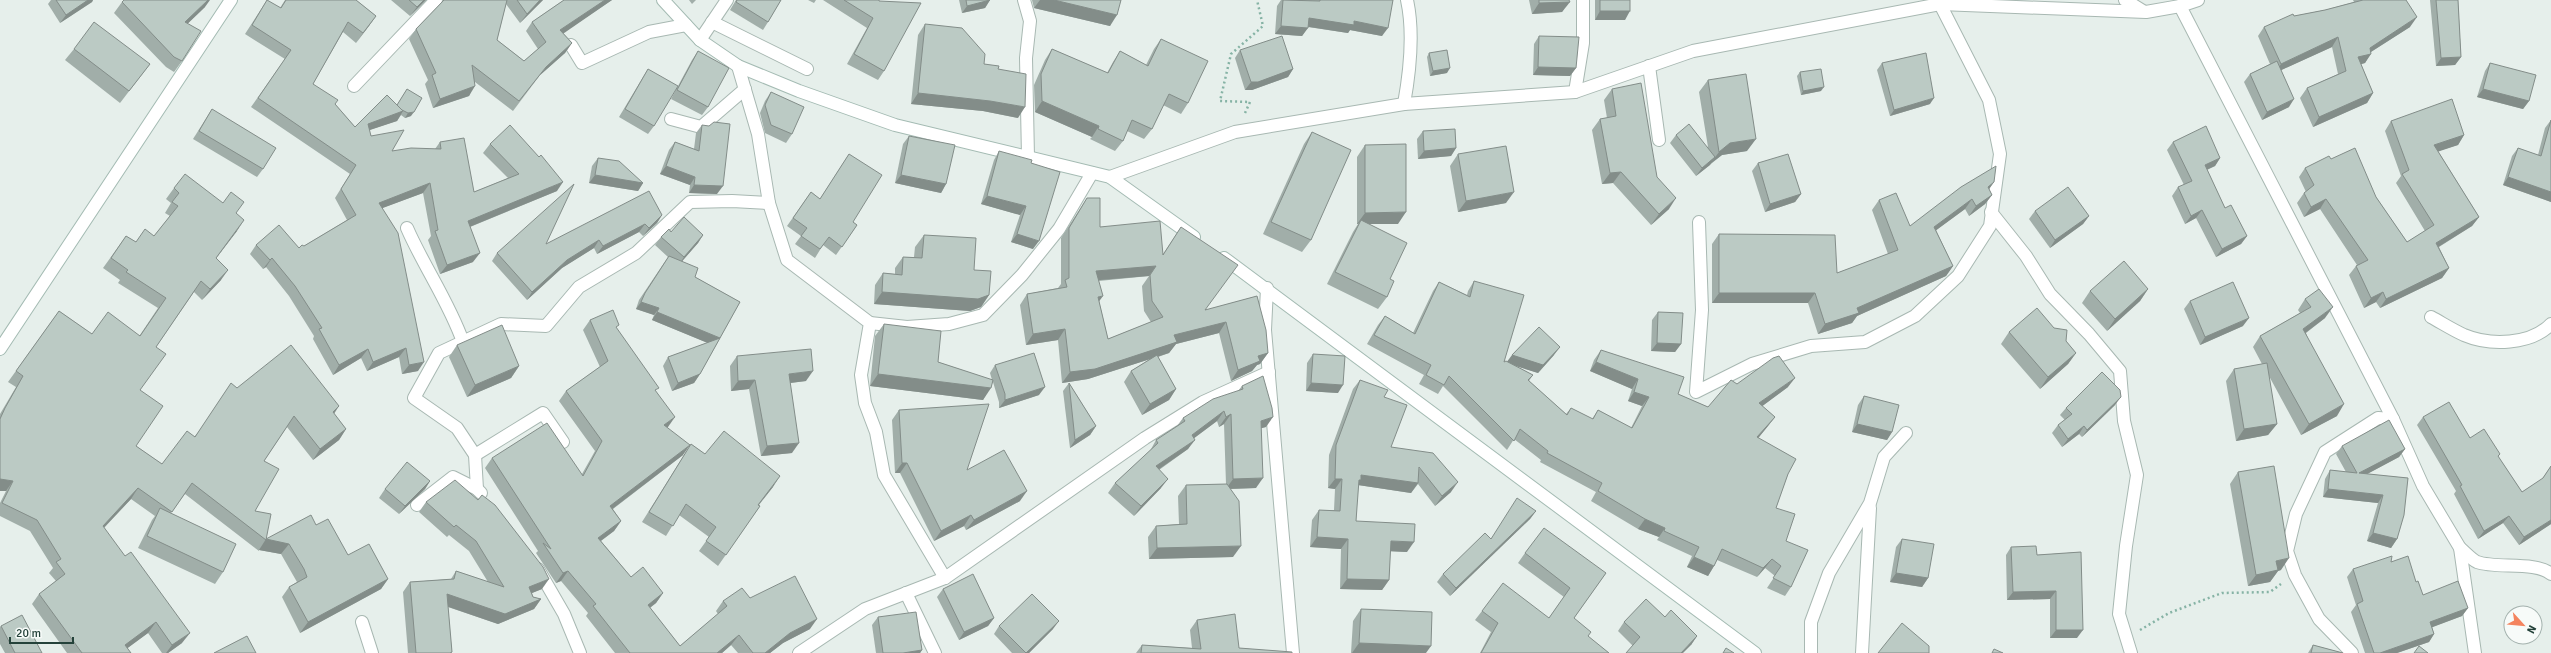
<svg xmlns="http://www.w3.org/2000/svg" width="2551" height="653" font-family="Signika,sans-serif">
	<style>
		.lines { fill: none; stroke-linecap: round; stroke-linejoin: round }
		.street-casing { stroke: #a8b8b2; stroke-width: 14 }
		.secondary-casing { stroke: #a4bbb3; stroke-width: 14 }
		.path { stroke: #86b3a5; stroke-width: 2.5; stroke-dasharray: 2 3; stroke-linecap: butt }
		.street { stroke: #fff; stroke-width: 12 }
		.secondary { stroke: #fff; stroke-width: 12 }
		.wall { fill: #a1aea9; fill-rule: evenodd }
		.shaded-wall { fill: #838d89 }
		.building { fill: #bbcac4; stroke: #838d89; fill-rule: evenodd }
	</style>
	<rect width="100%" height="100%" fill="#e6efeb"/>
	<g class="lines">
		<defs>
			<g id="street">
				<path d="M1024,0L1030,21L1026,58L1028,157"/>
				<path d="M2125,0L2143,11"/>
				<path d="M2180,6L2393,419L2423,486L2460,548L2475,653"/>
				<path d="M712,22L807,69"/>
				<path d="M700,40L727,0"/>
				<path d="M571,45L582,63L649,32L686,25"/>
				<path d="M738,66L758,134L769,203L787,260L870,323L861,375L865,403L876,432L884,475L945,578"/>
				<path d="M1649,66L1659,140"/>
				<path d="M354,86L436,0"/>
				<path d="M1575,92L1583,43V0"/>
				<path d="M1404,104C1410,71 1414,32 1407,0"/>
				<path d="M671,119L701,127L745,89"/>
				<path d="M1110,177L1235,132L1404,104L1575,92L1693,51L1940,4L2146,12L2180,6L2198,0"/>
				<path d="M1991,212L2026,256L2050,294L2089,334L2120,371L2124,421L2137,475L2126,546L2119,614L2131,653"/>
				<path d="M1699,222L1702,310L1696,392L1752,364L1811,346L1865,342L1915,316L1958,276L1990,226L2000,154L1989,100L1940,4"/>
				<path d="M407,228C424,267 449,302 463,342"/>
				<path d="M1267,288L1265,330L1293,653"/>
				<path d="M2431,317C2442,323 2453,330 2464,335C2490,346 2531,345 2551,324"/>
				<path d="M870,323L907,327L949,324L983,315L1022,275L1059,229L1092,173"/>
				<path d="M475,455L543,413L563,442"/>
				<path d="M477,489L475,455L457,428L414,398L439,353L501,324L546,326L579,287L636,253L690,202L732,201L769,203"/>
				<path d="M417,505L453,477L477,489L481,493"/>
				<path d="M2460,548C2465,552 2471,559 2477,562C2496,569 2536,561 2551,574"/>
				<path d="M538,569L564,614L580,653"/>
				<path d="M906,593L935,653"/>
				<path d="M362,622L372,653"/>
				<path d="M799,653L865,609L945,578L1145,438L1203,402L1269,372"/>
				<path d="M1811,653V622L1829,573L1870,503L1884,457L1906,433"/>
				<path d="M1862,653L1870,508"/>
				<path d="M2352,653L2319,619L2295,575L2287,551L2296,514L2325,452L2378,418L2393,419"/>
			</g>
			<g id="secondary">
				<path d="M663,0L700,40L738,66L799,91L895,125L1110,177L1194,237"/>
				<path d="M1224,258L1755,653"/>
				<path d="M0,349L231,0"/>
			</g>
		</defs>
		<!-- street casing -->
		<use href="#street" class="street-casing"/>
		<!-- secondary casing -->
		<use href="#secondary" class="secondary-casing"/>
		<!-- path -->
		<g class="path">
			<path d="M1245,113L1250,102L1220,101L1231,54L1263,26L1257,0"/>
			<path d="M2140,630L2169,613L2222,593L2270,592L2281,584"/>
		</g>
		<!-- street -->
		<use href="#street" class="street"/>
		<!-- secondary -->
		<use href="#secondary" class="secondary"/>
	</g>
	<!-- wall -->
	<g class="wall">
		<path d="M51,0H93L92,2L60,23L48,4Z"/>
		<path d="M267,0L280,8L285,0H356L376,16L356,43L343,32L313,84L335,104L355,127L397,105L407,89L411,116L405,118L401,115L397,121L369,130L371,136L392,151L435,149L440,142L474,192L508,178L483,153L490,144L557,191L470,227L473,262L440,274L428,240L431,236L423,193L382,208L418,371L402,374L399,357L367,371L361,358L333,375L313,339L314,336L289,296L266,267L263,269L250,254L256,245L299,248L304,246L347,220L335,198L350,174L251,107L285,59L245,34Z"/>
		<path d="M391,0H426L410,16Z"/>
		<path d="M443,0H543L520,23L506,4L497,40L524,61L538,49L526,31L532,22L564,0H612L563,33L572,43L565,53L539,76L513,111L475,82L469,96L433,108L425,84L428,80L409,39L416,29L442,2Z"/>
		<path d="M689,0H696L692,4Z"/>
		<path d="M736,0H781L768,22L763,30L730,10Z"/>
		<path d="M808,0H816L814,3Z"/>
		<path d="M823,0H879L884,71L878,80L847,64L867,28Z"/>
		<path d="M959,0H990L985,8L962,13Z"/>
		<path d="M1032,0H1121L1110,26L1034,8Z"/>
		<path d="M1281,0H1393L1382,36L1350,30L1348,33L1308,27L1302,36L1275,34L1277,6Z"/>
		<path d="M1529,0H1569L1562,12L1532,14Z"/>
		<path d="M1595,0H1630L1625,20H1595Z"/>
		<path d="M2353,0H2406L2410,27L2371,52L2365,63L2361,64L2373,93L2367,103L2313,127L2300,98L2307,88L2338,74L2332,47L2281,70L2289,107L2262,120L2244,82L2250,74L2270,64L2258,36L2264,27L2294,16L2325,10L2354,2Z"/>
		<path d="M2430,0H2458L2461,57L2455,65L2436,66Z"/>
		<path d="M122,2L205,7L188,23L182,61L174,72L166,67L114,13Z"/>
		<path d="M925,24L984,64L998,69L1018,118L983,111L911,104L918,35Z"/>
		<path d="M1539,36L1576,68L1570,76L1533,75L1534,44Z"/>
		<path d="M1161,39L1188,103L1181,114L1163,105L1152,129L1144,139L1127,131L1123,141L1115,151L1090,139L1092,137L1035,112L1034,85L1045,60L1052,49L1107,73L1113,62L1120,51L1146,65L1154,49Z"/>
		<path d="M74,49L150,64L120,103L65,60Z"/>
		<path d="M1240,50L1293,69L1288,77L1252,90H1245L1235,58Z"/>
		<path d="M698,51L708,107L702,115L671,99L692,60Z"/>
		<path d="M1429,53L1447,73L1430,76L1427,57Z"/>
		<path d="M1882,63L1930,104L1890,116L1877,70Z"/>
		<path d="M2490,63L2529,101L2523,109L2477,97L2485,71Z"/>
		<path d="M648,69L654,126L648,134L619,117L643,77Z"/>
		<path d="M1800,72L1821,91L1801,95L1797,76Z"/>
		<path d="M1708,80L1747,151L1722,155L1696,176L1670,143L1676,135L1708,147L1699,92Z"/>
		<path d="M1612,89L1657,177L1669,209L1651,225L1613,183L1602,184L1592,130L1600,119L1607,118L1604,100Z"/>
		<path d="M771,92L792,134L786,143L765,133L760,113L765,101Z"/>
		<path d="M212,109L263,169L257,177L193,139Z"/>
		<path d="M2551,120V202L2503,185L2512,156L2518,148L2538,155L2545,128Z"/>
		<path d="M2391,121L2464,135L2458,145L2438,151L2479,217L2472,226L2439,247L2449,268L2442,278L2380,308L2376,302L2364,308L2349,275L2356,266L2357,265L2320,209L2304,217L2297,203L2304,193L2306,192L2299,177L2305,168L2331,159L2376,197L2407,242L2425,231L2396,183L2401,176L2385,131Z"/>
		<path d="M702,125L717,194L689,193L690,185L660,174L669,150L675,142L694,149L696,133Z"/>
		<path d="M1423,131L1456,148L1451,156L1418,159L1417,139Z"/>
		<path d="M1312,132L1311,240L1302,252L1263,234L1304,144Z"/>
		<path d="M909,136L946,184L941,193L895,183L903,144Z"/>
		<path d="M2173,142L2220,158L2215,166L2207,170L2225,208L2247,236L2241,244L2216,257L2196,218L2185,224L2172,196L2178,187L2184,185L2167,150Z"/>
		<path d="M1365,145L1398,224H1370L1390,279L1387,297L1378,309L1327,284L1353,232L1358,224H1357V157Z"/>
		<path d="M999,151L1031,163L1033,249L1011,242L1020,215L981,204L994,160Z"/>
		<path d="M849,154L853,222L857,225L836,255L823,245L815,258L795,244L801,236L787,226L811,192L820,199Z"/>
		<path d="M1458,154L1506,203L1458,212L1450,166Z"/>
		<path d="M598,158L643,183L638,191L589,183L592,166Z"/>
		<path d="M1758,163L1801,194L1795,202L1765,212L1752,171Z"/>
		<path d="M1994,182L1989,189L1992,195L1985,204L1969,216L1965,209L1936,230L1953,266L1946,276L1857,316L1852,323L1818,334L1808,303H1712V244L1719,234L1837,273L1888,254L1872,210L1879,200L1910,226Z"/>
		<path d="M174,188L236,214L237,231L216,258L221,280L202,300L194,292L156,347L140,390L136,446L162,464L195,436L237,388L334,414L346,429L339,440L313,460L287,427L264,461L255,511L266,539L316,525L348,555L388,579L381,589L300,633L282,597L289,587L297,582L281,554L259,550V551L185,494L171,513L223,572L215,584L138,548L152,520L155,516L131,499L104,528L182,643L168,653H162L148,633L127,648L131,653H67L32,604L39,594L56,581L49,573L53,568L30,531L0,516V503L6,491H0V414L16,387L8,382L59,311L92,334L140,335L158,308L118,283L120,280L103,268L126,236L136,242L154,236L170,216L165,213L171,203L166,199Z"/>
		<path d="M1087,198L1100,227L1163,254L1181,227L1206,310L1257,296L1268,353L1260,364L1257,365L1252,371L1231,381L1219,333L1176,344L1169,353L1158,357L1176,389L1169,400L1142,415L1124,382L1131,371L1150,359L1088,379L1062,383L1058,340L1026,345L1020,305L1027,294L1058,288L1061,284V238ZM1149,276L1142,286L1144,311L1151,322L1108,339L1099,301V281Z"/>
		<path d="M2035,211L2089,216L2083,224L2050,248L2029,219Z"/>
		<path d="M662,215L657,223L643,236L639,232L597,254L594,248L562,268L527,300L492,261L497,253L546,244Z"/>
		<path d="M671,232L703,235L698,243L682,261L695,277L740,302L700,374L694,383L672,391L663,366L668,357L708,343L652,320L654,315L636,309L639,300L668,257L655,245L661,237Z"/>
		<path d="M924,235L974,270L989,295L981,307L970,311L874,304L875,285L883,273L895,274V268L903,257H914L915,247Z"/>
		<path d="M1474,281L1504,362L1554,355L1538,373L1514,365L1533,375L1529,381L1566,414L1571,408L1592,419L1598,410L1631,428L1642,406L1628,401L1632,389L1590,371L1594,360L1601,350L1678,394L1708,407L1737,384L1788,387L1762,406L1775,417L1768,426L1758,438L1788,474L1776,508L1786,541L1791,587L1785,596L1767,588L1775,576L1765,568L1757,577L1717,560L1714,566L1708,576L1687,567L1692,556L1657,540L1659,537L1638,529L1591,501L1596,492L1540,462L1541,460L1514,439L1507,450L1443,386L1438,394L1419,384L1424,375L1367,344L1378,325L1385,316L1413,333L1433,291L1439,282L1467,295L1468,291Z"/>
		<path d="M2148,289L2140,301L2107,331L2082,303L2090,291Z"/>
		<path d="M2305,299L2325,318L2306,333L2337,416L2301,435L2269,376L2277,424L2268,435L2236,441L2226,381L2234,369L2262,364L2253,347L2260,336L2300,313L2298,310Z"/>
		<path d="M2190,301L2243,326L2200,345L2184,309Z"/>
		<path d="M1658,312L1681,344L1675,352L1651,351L1652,320Z"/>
		<path d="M590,320L617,329L656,392L668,427L667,428L683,455L613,509L621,521L614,531L601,541L631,577L663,593L656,603L650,608L680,646L718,614L716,611L723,601L750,598L810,629L783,643L770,653H738L731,645L722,653H615L586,616L588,613L561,581L556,583L536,553L538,551L485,468L492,458L582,474L595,451L559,401L566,391L600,367L583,330Z"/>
		<path d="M884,324L938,362L992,380L990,373L995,365L1039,395L999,408V402L993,382L983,400L870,386L875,336Z"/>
		<path d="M2009,332L2066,341L2076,353L2068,364L2040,389L2001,344Z"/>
		<path d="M457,345L519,366L511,378L467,397L449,357Z"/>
		<path d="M1313,354L1338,393L1306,391L1307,363Z"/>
		<path d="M737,356L806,381L790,383L792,453L761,456L749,389L731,391L730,366Z"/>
		<path d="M1360,380L1384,397L1391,447L1451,492L1435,506L1418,484L1411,493L1358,485L1356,521L1407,552L1390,551L1389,580L1382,590L1340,589L1341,549L1310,547L1312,520L1319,510H1334L1335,489L1328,488L1329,455L1353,389Z"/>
		<path d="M1069,383L1096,426L1090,435L1070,448L1063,391Z"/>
		<path d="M1242,386L1266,427L1261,428L1256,488L1231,489L1233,557L1149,559L1148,537L1156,526L1179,524L1178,496L1186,485L1226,484L1224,424L1219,427L1217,421L1194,438L1188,449L1159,470L1161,488L1134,516L1108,493L1115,483L1150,451L1156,440L1177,426L1183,418L1238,391Z"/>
		<path d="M1864,396L1892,432L1887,440L1852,432L1858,405Z"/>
		<path d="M2115,405L2082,437L2079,434L2062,447L2052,433L2058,425L2065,420L2060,415L2066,408Z"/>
		<path d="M899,410L967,470L1020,501L966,530L964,526L934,541L900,473H895L892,420Z"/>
		<path d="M2423,417L2470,438L2500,454L2498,457L2522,492L2542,479L2551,466V524L2519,545L2503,523L2478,539L2454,494L2456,491L2417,425Z"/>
		<path d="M691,444L705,454L773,487L759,505L760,506L718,566L699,551L709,537L679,515L666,536L642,522L684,455Z"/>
		<path d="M2342,446L2405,449L2399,457L2367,474L2408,478L2397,539L2391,548L2367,541L2378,503L2323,497L2325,479L2330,470L2346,472L2336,454Z"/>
		<path d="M2238,472L2281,570L2278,571L2270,582L2248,586L2230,484Z"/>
		<path d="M430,481L425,489L399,514L379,498L385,489Z"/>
		<path d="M426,502L542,589L532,593L533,597L541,599L534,609L498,624L448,607L452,653H408L403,592L410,582L451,579L456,571L488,582L469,551L449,535L447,537L419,512Z"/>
		<path d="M1536,511L1530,519L1450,596L1437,582L1443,574L1490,539Z"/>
		<path d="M1902,539L1928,578L1922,587L1890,582L1896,547Z"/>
		<path d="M2011,547L2037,555L2081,552L2077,638H2050V599L2007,600L2006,555Z"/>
		<path d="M1525,553L1606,573L1574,618L1588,637L1609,653H1480L1491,632L1475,620L1482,611L1549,618L1564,597L1518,563Z"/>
		<path d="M2391,562L2423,595L2468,608L2462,616L2432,627L2434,634L2429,642L2397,653H2365L2351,612L2356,605L2347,577L2353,569Z"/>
		<path d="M943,589L994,618L988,626L959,640L937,597Z"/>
		<path d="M1361,609L1426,653H1351L1353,621Z"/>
		<path d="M878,617L922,650L920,653H876L872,625Z"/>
		<path d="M1665,617L1697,636L1691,645L1633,646L1618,631L1624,622Z"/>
		<path d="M1197,620L1239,648L1292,653H1136L1142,645L1192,648L1190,630Z"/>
		<path d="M1,626L42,653H5L0,644V627Z"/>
		<path d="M999,626L1053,629L1029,653H1012L994,634Z"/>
		<path d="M2313,645L2343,653H2308Z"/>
	</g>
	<!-- shaded-wall -->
	<g class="shaded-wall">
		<path d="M88,0H93L92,2L60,23L66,15Z"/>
		<path d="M208,0H210L205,7L178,33L185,22Z"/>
		<path d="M424,0H426L410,16L417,7Z"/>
		<path d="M540,0H543L520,23L527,14Z"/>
		<path d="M605,0H612L554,40L560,30Z"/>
		<path d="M990,0L985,8L962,13L967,6Z"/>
		<path d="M1040,0H1054L1117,15L1110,26L1034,8Z"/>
		<path d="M1570,2L1562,12L1532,14L1539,3Z"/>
		<path d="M1600,11H1630L1625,20H1595Z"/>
		<path d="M376,16L369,26L356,43L363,33Z"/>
		<path d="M2417,17L2410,27L2366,55L2371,54L2365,63L2351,67L2358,57L2370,48Z"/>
		<path d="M1309,18L1354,21L1388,28L1382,36L1350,30L1348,33L1303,26Z"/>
		<path d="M1281,26L1308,28L1302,36L1275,34Z"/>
		<path d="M2338,37L2332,47L2275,73L2281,64Z"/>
		<path d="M572,43L565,53L539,76L513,111L546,67Z"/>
		<path d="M2461,57L2455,65L2436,66L2441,58Z"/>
		<path d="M1538,67L1576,68L1570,76L1533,75Z"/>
		<path d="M1450,68L1447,73L1430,76L1433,71Z"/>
		<path d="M1293,69L1288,77L1252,90H1245L1251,82Z"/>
		<path d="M475,86L469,96L433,108L440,99Z"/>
		<path d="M1824,87L1821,91L1801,95L1803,91Z"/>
		<path d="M2483,89L2529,101L2523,109L2477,97Z"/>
		<path d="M918,93L990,101L1025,107L1018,118L983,111L911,104Z"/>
		<path d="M2373,93L2367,103L2313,127L2319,117Z"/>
		<path d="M1934,98L1930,104L1890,116L1894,110Z"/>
		<path d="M2294,99L2289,107L2262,120L2267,112Z"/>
		<path d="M1042,101L1099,126L1092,137L1035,112Z"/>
		<path d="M403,111L397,121L361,133L368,124Z"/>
		<path d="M414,112L411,116L405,118L408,113Z"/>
		<path d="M2464,135L2458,145L2428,155L2434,145Z"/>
		<path d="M1756,139L1747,151L1722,155L1710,164L1719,152L1730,143Z"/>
		<path d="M1456,148L1451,156L1418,159L1424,151Z"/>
		<path d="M1715,157L1710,165L1696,176L1702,168Z"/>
		<path d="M2220,158L2215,166L2199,173L2205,165Z"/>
		<path d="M666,166L695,177L690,185L660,174Z"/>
		<path d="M1621,172L1613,183L1602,184L1610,173Z"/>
		<path d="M595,175L643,183L638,191L589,183Z"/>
		<path d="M901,175L946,184L941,193L895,183Z"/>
		<path d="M2508,177L2551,192V202L2503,185Z"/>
		<path d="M563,182L557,191L462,230L468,221Z"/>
		<path d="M1994,182L1987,192L1988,187Z"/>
		<path d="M430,183L423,193L372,212L379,203Z"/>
		<path d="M694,185L723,186L717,194L689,193Z"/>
		<path d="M1514,192L1506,203L1458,212L1466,201Z"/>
		<path d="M1801,194L1795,202L1765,212L1770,204Z"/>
		<path d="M1992,195L1985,204L1969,216L1976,206Z"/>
		<path d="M987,196L1026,206L1020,215L981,204Z"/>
		<path d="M1676,198L1669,209L1651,225L1659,214Z"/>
		<path d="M1972,199L1965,209L1927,237L1934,227Z"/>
		<path d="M2326,199L2320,209L2304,217L2311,207Z"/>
		<path d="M2202,210L2196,218L2185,224L2191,216Z"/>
		<path d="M1406,212L1398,224H1359L1361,220L1358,224H1357L1365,213Z"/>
		<path d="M662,215L657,223L643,236L649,228Z"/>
		<path d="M2089,216L2083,224L2050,248L2055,240Z"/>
		<path d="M2479,217L2472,226L2430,252L2436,243Z"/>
		<path d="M244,220L237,231L208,269L216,258Z"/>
		<path d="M645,224L639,232L597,254L603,246Z"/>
		<path d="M1017,234L1039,241L1033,249L1011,242Z"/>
		<path d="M703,235L698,243L678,266L684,257Z"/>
		<path d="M2247,236L2241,244L2216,257L2222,249Z"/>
		<path d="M599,240L594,248L562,268L527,300L532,292L567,260Z"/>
		<path d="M480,253L473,262L440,274L447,265Z"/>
		<path d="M272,258L266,267L263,269L270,260Z"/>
		<path d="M1156,266L1149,276L1088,281L1096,271Z"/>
		<path d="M1953,266L1946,276L1857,316L1852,323L1818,334L1825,324L1857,308Z"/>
		<path d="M2449,268L2442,278L2380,308L2386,299Z"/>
		<path d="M228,270L221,280L202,300L210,289Z"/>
		<path d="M2148,289L2140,301L2107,331L2115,319Z"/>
		<path d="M882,292L989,295L981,307L970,311L874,304Z"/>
		<path d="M2383,292L2376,302L2364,308L2371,298Z"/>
		<path d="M1719,293H1815L1808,303H1712Z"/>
		<path d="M1103,296L1095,307L1098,297Z"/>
		<path d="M641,302L659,308L654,315L636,309Z"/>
		<path d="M2333,307L2325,318L2296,340L2303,329Z"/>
		<path d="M657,312L720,338L715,346L652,320Z"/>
		<path d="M2249,318L2243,326L2200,345L2205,337Z"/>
		<path d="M1226,322L1219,333L1176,344L1169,353L1088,379L1062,383L1070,372L1174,335Z"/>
		<path d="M1065,329L1058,340L1026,345L1033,334Z"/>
		<path d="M1657,343L1681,344L1675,352L1651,351Z"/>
		<path d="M1560,347L1554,355L1538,373L1506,363L1512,355Z"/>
		<path d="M406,348L399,357L367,371L373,362Z"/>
		<path d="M368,349L361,358L333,375L339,365Z"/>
		<path d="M1268,353L1260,364L1257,365L1252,371L1231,381L1238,370L1258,356Z"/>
		<path d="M2076,353L2068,364L2040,389L2048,377Z"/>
		<path d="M424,362L418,371L402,374L409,365Z"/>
		<path d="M1596,362L1638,379L1632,389L1590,371Z"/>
		<path d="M519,366L511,378L467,397L475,385Z"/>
		<path d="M813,371L806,381L782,384L789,374Z"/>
		<path d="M700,374L694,383L672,391L678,383Z"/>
		<path d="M878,374L991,388L983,400L870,386Z"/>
		<path d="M1795,378L1788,387L1753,413L1759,403Z"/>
		<path d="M755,380L749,389L731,391L738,381Z"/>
		<path d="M1311,383L1343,385L1338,393L1306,391Z"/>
		<path d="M1045,387L1039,395L999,408L1005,400Z"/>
		<path d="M1176,389L1169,400L1142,415L1150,404Z"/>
		<path d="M1634,392L1649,397L1642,406L1628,401Z"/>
		<path d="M2121,397L2115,405L2082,437L2087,430Z"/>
		<path d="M2344,404L2337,416L2301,435L2309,424Z"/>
		<path d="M339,406L332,417L333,412Z"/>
		<path d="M1224,411L1217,421L1185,445L1192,435Z"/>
		<path d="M1231,414L1224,424L1219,427L1226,417Z"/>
		<path d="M675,417L668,427L657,435L664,425Z"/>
		<path d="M1273,417L1266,427L1254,430L1261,421Z"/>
		<path d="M1775,417L1768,426L1751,447L1757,437Z"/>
		<path d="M1857,424L1892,432L1887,440L1852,432Z"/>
		<path d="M2277,424L2268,435L2236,441L2244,429Z"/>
		<path d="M1096,426L1090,435L1070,448L1075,440Z"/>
		<path d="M2084,426L2079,434L2062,447L2068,439Z"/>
		<path d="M346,429L339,440L313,460L320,449Z"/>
		<path d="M1195,440L1188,449L1149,476L1156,466Z"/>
		<path d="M799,443L792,453L761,456L767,446Z"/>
		<path d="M690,445L683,455L603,516L610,506Z"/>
		<path d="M2405,449L2399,457L2354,481L2359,473Z"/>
		<path d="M902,463H907L900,473H895Z"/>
		<path d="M1361,475L1418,483L1411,493L1358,485L1354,490Z"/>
		<path d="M780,476L773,487L750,515L758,505Z"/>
		<path d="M1263,478L1256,488L1226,489L1233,479Z"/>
		<path d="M0,479L13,481L6,491H0Z"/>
		<path d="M1168,479L1161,488L1134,516L1141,506Z"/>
		<path d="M1335,479H1342L1335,489L1328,488Z"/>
		<path d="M430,481L425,489L399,514L405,506Z"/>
		<path d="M1458,482L1451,492L1435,506L1442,496Z"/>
		<path d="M138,488L131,499L95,537L103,526Z"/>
		<path d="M2328,489L2383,495L2378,503L2323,497Z"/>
		<path d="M1027,491L1020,501L966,530L974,520Z"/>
		<path d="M1536,511L1530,519L1450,596L1456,588Z"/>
		<path d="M971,515L964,526L934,541L941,531Z"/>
		<path d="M2509,516L2503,523L2478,539L2484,531Z"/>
		<path d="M1645,519L1665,528L1659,537L1638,529Z"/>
		<path d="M2551,520V524L2519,545L2524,537Z"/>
		<path d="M621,521L614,531L591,548L598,538Z"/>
		<path d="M2373,533L2397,539L2391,548L2367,541Z"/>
		<path d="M1317,537L1348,539L1341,549L1310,547Z"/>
		<path d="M266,539L289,544L281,554L259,550Z"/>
		<path d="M1391,541L1414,542L1407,552L1384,551Z"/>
		<path d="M1241,546L1233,557L1149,559L1157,548Z"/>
		<path d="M1694,557L1714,566L1708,576L1687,567Z"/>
		<path d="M2289,558L2281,570L2278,571L2270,582L2248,586L2256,575L2276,561Z"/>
		<path d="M1772,559L1765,568L1757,577L1763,568Z"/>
		<path d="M568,571L561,581L556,583L563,573Z"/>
		<path d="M1896,573L1928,578L1922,587L1890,582Z"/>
		<path d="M388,579L381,589L300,633L308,622Z"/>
		<path d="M549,579L542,589L522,597L529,587Z"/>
		<path d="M1347,579L1389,580L1382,590L1340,589Z"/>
		<path d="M2056,591L2050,599L2007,600L2013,592Z"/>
		<path d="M663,593L656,603L640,615L648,605Z"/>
		<path d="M447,594L541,599L534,609L498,624L440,604Z"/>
		<path d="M2468,608L2462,616L2425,630L2430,622Z"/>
		<path d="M994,618L988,626L959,640L964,632Z"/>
		<path d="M817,619L810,629L783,643L770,653H765L790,633Z"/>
		<path d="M1059,621L1053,629L1029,653H1026Z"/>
		<path d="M156,622L148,633L121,653L125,645Z"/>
		<path d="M2056,630H2083L2077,638H2050Z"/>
		<path d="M190,633L182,643L168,653H166L172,645Z"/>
		<path d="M2434,634L2429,642L2397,653H2380Z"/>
		<path d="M739,635L731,645L722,653H717Z"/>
		<path d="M1697,636L1691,645L1683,653H1681Z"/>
		<path d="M1359,643L1431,646L1426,653H1352Z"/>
		<path d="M922,650L920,653H903Z"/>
	</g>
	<!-- building -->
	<g class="building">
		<path d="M56,0H88L66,15Z"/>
		<path d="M124,0H208L185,22L201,31L182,61L174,57L122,2Z"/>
		<path d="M267,0L281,8L286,0H356L376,16L363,33L348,22L313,84L338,100L335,104L355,127L387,95L403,111L368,124L371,136L404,130L392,151L411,148L441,149L440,142L464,138L474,192L519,174L490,144L510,125L539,157L541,155L563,182L468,221L480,253L447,265L435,231L438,230L430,183L379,203L398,233L424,362L409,365L406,348L373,362L368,349L339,365L319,329L322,328L295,286L272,258L270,260L256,245L279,225L299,248L302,245L304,246L356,215L341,189L356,165L258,98L291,50L252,25Z"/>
		<path d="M409,0H424L417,7Z"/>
		<path d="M444,0H507L497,40L524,61L546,42L532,22L564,0H605L560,30L572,43L546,67L519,101L472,65L475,86L440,99L432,75L436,73L416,29Z"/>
		<path d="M517,0H540L527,14Z"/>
		<path d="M737,0H781L768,22L736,2Z"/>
		<path d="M844,0H879V1L921,3L884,71L854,54L873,18Z"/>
		<path d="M966,0H990L967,6Z"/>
		<path d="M1054,0H1121L1117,15Z"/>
		<path d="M1283,0L1320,1V0H1393L1388,28L1354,21V25L1309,18L1308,28L1281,26Z"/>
		<path d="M1539,0H1569L1570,2L1539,3Z"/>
		<rect x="1600" y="0" width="30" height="11"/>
		<path d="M2363,0H2406L2417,17L2370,48L2371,54L2358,57L2373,93L2319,117L2307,88L2346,71L2338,37L2281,64L2264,27L2293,14L2294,16L2325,10Z"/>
		<path d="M2436,0H2458L2461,57L2441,58Z"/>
		<path d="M94,22L150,64L129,91L74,49Z"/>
		<path d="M925,24L962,28L985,54L984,64L999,66L998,69L1026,74L1025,107L990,101L918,93Z"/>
		<path d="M1282,36L1293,69L1258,82H1251L1240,50Z"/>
		<path d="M1539,36L1579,37L1576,68L1538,67Z"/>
		<path d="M1161,39L1208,61L1188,103L1169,94L1152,129L1132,120L1123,141L1098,129L1099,126L1042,101L1041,74L1052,49L1108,73L1120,51L1148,66Z"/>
		<path d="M1447,50L1450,68L1433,71L1429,53Z"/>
		<path d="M698,51L729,68L708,107L677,90Z"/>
		<path d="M1926,53L1934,98L1894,110L1882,63Z"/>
		<path d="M2277,61L2294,99L2267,112L2250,74Z"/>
		<path d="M2490,63L2536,75L2529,101L2483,89Z"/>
		<path d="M648,69L678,86L654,126L625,109Z"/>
		<path d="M1821,69L1824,87L1803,91L1800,72Z"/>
		<path d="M1746,74L1756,139L1730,143L1719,152L1708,80Z"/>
		<path d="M1641,83L1657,177L1676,198L1659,214L1621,172L1610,173L1600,119L1616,116L1612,89Z"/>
		<path d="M407,89L422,98L414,112L408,113L402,110L397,105Z"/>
		<path d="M771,92L804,107L792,134L771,125L765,105Z"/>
		<path d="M2452,99L2464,135L2434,145L2479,217L2436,243L2449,268L2386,299L2383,292L2371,298L2356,266L2368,260L2326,199L2311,207L2304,193L2314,185L2305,168L2329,156L2331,159L2355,148L2376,197L2407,242L2434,225L2402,174L2409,170L2391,121Z"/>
		<path d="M212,109L276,148L263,169L199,131Z"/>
		<path d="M2551,120V192L2508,177L2518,148L2541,156Z"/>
		<path d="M714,122L730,124L723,186L694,185L695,177L666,166L675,142L699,151L702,125L709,126Z"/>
		<path d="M1689,124L1715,157L1702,168L1676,135Z"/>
		<path d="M2206,126L2220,158L2205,165L2225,208L2231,205L2247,236L2222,249L2202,210L2191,216L2178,187L2192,181L2173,142Z"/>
		<path d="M1455,129L1456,148L1424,151L1423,131Z"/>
		<path d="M1312,132L1351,150L1311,240L1271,222Z"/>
		<path d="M909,136L955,145L946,184L901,175Z"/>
		<path d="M1406,144V212L1365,213V145Z"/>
		<path d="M1506,146L1514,192L1466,201L1458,154Z"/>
		<path d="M999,151L1032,160L1031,163L1060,172L1039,241L1017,234L1026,206L987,196Z"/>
		<path d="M849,154L882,175L853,222L857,225L842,247L829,237L820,249L801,236L807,228L793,218L811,192L820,199Z"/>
		<path d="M1788,154L1801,194L1770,204L1758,163Z"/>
		<path d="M598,158L619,161L643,183L595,175Z"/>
		<path d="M1996,166L1994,182L1988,187L1992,195L1976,206L1972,199L1934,227L1953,266L1857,308L1859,313L1825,324L1815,293H1719V234L1835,235L1837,273L1898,250L1879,200L1896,193L1910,226L1961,187Z"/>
		<path d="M185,174L223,203L231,192L244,202L236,213L244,220L216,258L228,270L210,289L201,281L156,347L166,354L140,390L163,406L136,446L162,464L187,431L195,437L231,383L237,388L291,345L339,406L333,412L346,429L320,449L294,416L264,461L279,469L255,511L271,514L266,540L192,483L172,512L138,488L103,526L125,556L131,552L190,633L172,645L156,622L125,645L131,653H82L39,594L65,574L56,562L61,559L37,520L2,503L13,481L0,479V419L5,408L23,376L16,371L59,311L92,334L108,312L140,336L166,298L126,272L128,270L111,258L126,236L136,242L145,229L154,236L178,206L172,202L179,193L174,188Z"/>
		<path d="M574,184L546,244L649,191L662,215L649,228L645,224L603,246L599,240L567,260L532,292L497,253Z"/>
		<path d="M2068,187L2089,216L2055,240L2035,211Z"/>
		<path d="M1087,198H1100V227L1160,221L1163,255L1181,227L1238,265L1205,310L1257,296L1266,330L1268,353L1258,356L1260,361L1238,370L1226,322L1174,335L1177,342L1095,369L1070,372L1065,329L1033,334L1027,294L1067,287L1065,280L1069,278V228ZM1156,266L1150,275L1152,301L1163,317L1108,339L1098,297L1103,296L1096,271Z"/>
		<path d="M684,217L703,235L684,257L661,237L669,229L671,232Z"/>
		<path d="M1361,220L1407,243L1390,279L1394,281L1387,297L1335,272Z"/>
		<path d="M924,235L976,238L974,270L991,271L989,295L978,299L882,292L883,273L902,275L903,257L922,258Z"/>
		<path d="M669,256L698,268L695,277L740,302L720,338L657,312L659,308L641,302L645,293Z"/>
		<path d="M2124,261L2148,289L2115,319L2090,291Z"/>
		<path d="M1474,281L1524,295L1504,362L1506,361L1533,375L1528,380L1567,415L1571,408L1593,419L1598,410L1632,428L1649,397L1634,392L1638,379L1596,362L1601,350L1684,377L1678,394L1708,407L1731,380L1737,384L1773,358L1779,356L1795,378L1759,403L1775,417L1757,437L1796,459L1788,474L1776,508L1795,514L1786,541L1808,550L1791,587L1773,578L1781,566L1772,559L1763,568L1722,549L1714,566L1694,557L1699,547L1664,531L1665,528L1645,519L1598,491L1602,483L1547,453L1548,451L1520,429L1514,441L1449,376L1444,385L1426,375L1431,365L1374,335L1385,316L1415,334L1439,282L1470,297Z"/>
		<path d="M2233,282L2249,318L2205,337L2190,301Z"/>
		<path d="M2319,289L2333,307L2303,329L2344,404L2309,424L2260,336L2311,307L2305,299Z"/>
		<path d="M2037,308L2054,328L2067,330L2066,341L2076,353L2048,377L2009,332Z"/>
		<path d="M613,310L619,325L616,327L659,388L655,390L675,417L664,425L690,445L610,506L621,521L598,538L631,577L643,567L663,593L648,605L680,646L727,606L723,601L742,588L750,598L795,576L817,619L790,633L765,653H753L739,635L717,653H630L593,606L596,604L568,571L563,573L543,543L551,549L492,458L547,423L583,476L602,441L566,391L608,361L590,320Z"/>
		<path d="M1658,312L1683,313L1681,344L1657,343Z"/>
		<path d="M884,324L941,331L938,362L993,380L991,388L878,374Z"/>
		<path d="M502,325L519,366L475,385L457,345Z"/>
		<path d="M1539,327L1560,347L1543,365L1512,355Z"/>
		<path d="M720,338L700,374L678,383L668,357Z"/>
		<path d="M811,349L813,371L789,374L799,443L767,446L755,380L738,381L737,356Z"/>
		<path d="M1034,353L1045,387L1005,400V394L995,365Z"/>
		<path d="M1313,354L1345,356L1343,385L1311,383Z"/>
		<path d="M1157,355L1176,389L1150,404L1131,371Z"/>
		<path d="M2267,363L2277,424L2244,429L2234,369Z"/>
		<path d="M2102,372L2120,390L2121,397L2087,430L2084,426L2068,439L2058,425L2072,414L2066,408Z"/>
		<path d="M1263,376L1272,408L1273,417L1261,421L1263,478L1233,479L1231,414L1226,417L1224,411L1192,435L1195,440L1156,466L1168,479L1141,506L1115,483L1158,443L1156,440L1185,421L1183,418L1213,399L1243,389L1242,386Z"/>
		<path d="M1360,380L1388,390L1384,397L1407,405L1391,447L1433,453L1458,482L1442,496L1419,467L1418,483L1361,475V480H1359L1356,521L1415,524L1414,542L1391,541L1389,580L1347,579L1348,539L1317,537L1319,510L1340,511L1342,479H1335L1336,445Z"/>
		<path d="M1069,383L1096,426L1075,440Z"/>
		<path d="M1864,396L1899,405L1892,432L1857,424Z"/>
		<path d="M2449,402L2470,438L2484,429L2500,454L2498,456L2522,492L2543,478L2551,466V520L2524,537L2509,516L2484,531L2460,486L2462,485L2423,417Z"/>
		<path d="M989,404L967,470L1004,450L1027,491L974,520L971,515L941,531L907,463H902L899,410Z"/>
		<path d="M2389,420L2405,449L2359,473L2408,478L2404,515L2397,539L2373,533L2383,495L2328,489L2330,470L2357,473L2342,446Z"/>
		<path d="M724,431L780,476L758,505L760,506L726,555L706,541L716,527L686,504L673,526L649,512L691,444L705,454Z"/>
		<path d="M407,462L430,481L405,506L385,489Z"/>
		<path d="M2274,466L2289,558L2276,561L2278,570L2256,575L2238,472Z"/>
		<path d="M455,480L478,500L482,495L495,505L543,567L549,579L529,587L533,597L541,599L505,614L447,594L452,652L450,653H416L410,582L454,579L456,571L504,587L476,541L456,525L454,527L426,502Z"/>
		<path d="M1227,484L1239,501L1241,546L1157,548L1156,526L1187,524L1186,485Z"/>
		<path d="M1517,498L1536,511L1456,588L1443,574L1485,533L1491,539Z"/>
		<path d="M160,508L236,544L223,572L147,536Z"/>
		<path d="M311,515L316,525L328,519L348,555L369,544L388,579L308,622L289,587L307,577L304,569L289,544L266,539Z"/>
		<path d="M1544,528L1606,573L1574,618L1591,632L1588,636L1609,653H1481L1498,623L1482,611L1503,583L1549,618L1570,588L1525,553Z"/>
		<path d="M1902,539L1934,544L1928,578L1896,573Z"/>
		<path d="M2036,546L2037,555L2081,552L2083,630H2056V591L2013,592L2011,547Z"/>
		<path d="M2392,556L2391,562L2408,556L2416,582L2418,581L2423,595L2458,581L2468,608L2430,622L2434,634L2380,653H2374L2357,604L2363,601L2353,569Z"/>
		<path d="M973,574L994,618L964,632L943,589Z"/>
		<path d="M1032,594L1059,621L1026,653L999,626Z"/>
		<path d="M1646,599L1665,617L1671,610L1697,636L1681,653H1626L1640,637L1624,622Z"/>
		<path d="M1361,609L1432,612L1431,646L1359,643Z"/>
		<path d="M916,612L922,650L903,653H883L878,617Z"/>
		<path d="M1235,614L1239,648L1292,652V653H1141L1142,645L1201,649L1197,620Z"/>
		<path d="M22,615L42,653H15L1,626Z"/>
		<path d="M1902,623L1929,646V653H1878Z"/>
		<path d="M247,636L256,653H214Z"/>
		<path d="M2313,645L2343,653H2311Z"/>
		<path d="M2419,646L2428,653H2414Z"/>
		<path d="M1726,648L1734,653H1723Z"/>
		<path d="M1994,649L2003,653H1992Z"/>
	</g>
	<!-- north arrow -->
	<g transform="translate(2523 625) rotate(117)"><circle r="19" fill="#f7fbf9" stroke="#a3b1ad"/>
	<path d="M0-3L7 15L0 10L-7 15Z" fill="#f4845f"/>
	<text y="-6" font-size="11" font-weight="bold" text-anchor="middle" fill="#24423a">N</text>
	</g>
	<!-- scale -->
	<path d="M10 637v6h63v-6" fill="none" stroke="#24423a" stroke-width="2"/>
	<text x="16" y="637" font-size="12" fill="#24423a" stroke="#f7fbf9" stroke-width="3" paint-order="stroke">20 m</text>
</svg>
